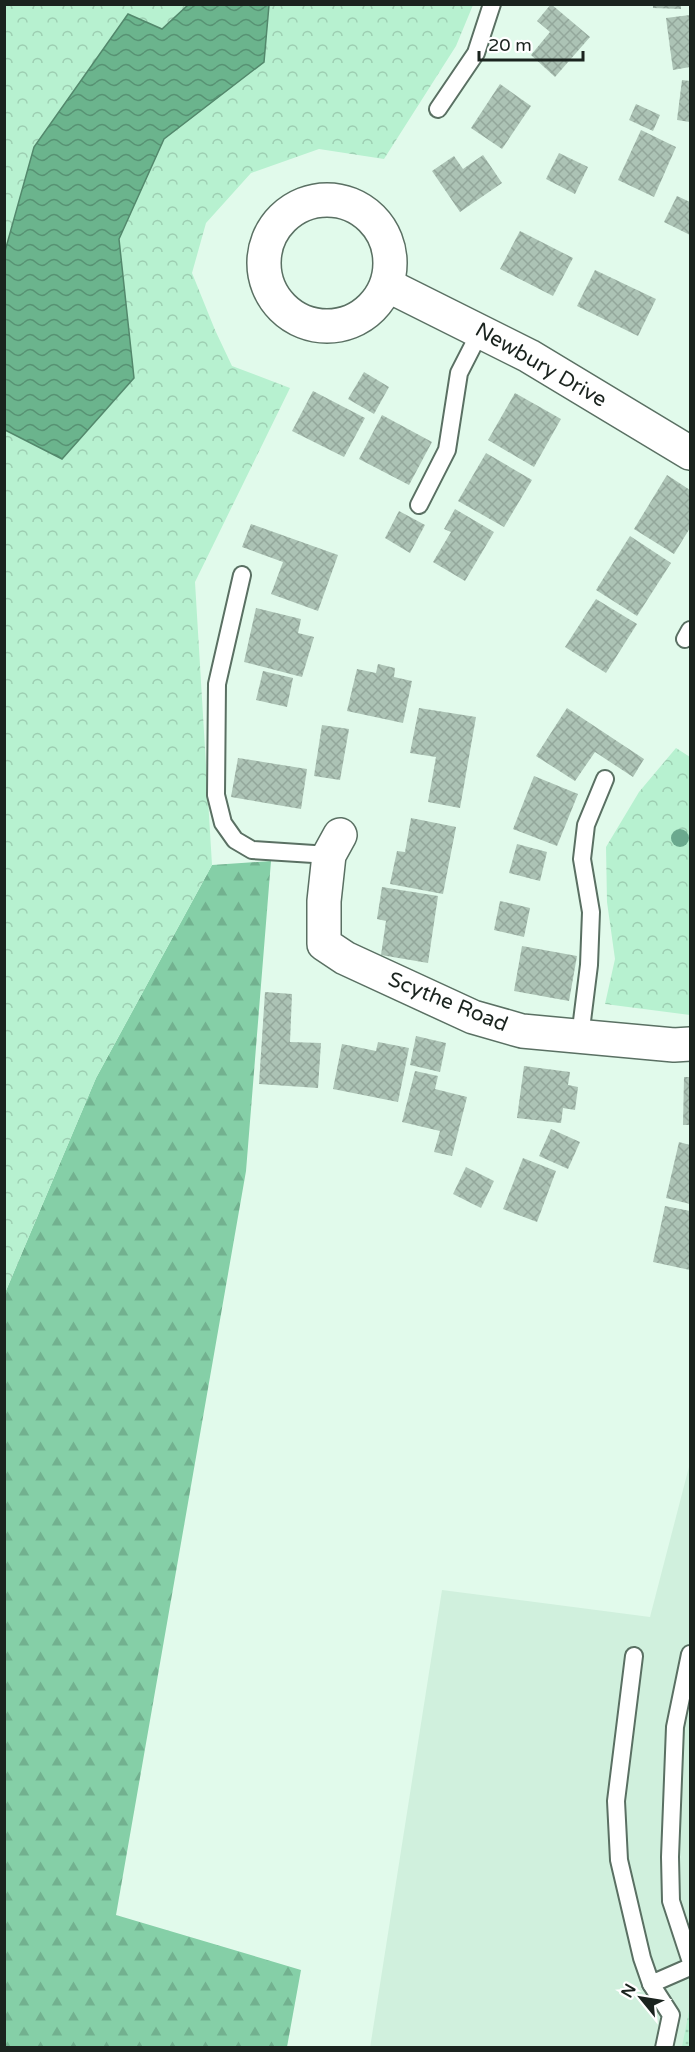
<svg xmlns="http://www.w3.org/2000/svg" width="695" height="2052" font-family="'Varela Round',sans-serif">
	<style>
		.built { fill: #d0f0dd }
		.grass { fill: url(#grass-dots) }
		.forest { fill: url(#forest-firs) }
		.park { fill: url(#park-crowns) }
		.water { fill: url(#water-waves); stroke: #53886c; stroke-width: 1.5 }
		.building { fill: url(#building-cross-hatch) }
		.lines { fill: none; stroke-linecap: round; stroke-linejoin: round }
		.lane-casing { stroke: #5a7063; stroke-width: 20 }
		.street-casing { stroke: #5a7063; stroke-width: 36 }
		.lane { stroke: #fff; stroke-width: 16 }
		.street { stroke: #fff; stroke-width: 33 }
		.tree { fill: #6ba98e }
		.labels { text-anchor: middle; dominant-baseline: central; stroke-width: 4.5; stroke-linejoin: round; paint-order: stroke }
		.street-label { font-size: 21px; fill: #1a231e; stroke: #fff }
	</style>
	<defs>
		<pattern id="grass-dots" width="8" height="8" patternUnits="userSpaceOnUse" patternTransform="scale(1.5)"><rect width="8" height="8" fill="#b7f1d0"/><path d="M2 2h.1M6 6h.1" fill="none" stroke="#9dceb2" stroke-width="1.8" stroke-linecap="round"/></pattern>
		<pattern id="forest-firs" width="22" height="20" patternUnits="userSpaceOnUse" patternTransform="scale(1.5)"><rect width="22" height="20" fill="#85cfa7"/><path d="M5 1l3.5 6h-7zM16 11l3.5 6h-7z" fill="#72b18f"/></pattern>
		<pattern id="park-crowns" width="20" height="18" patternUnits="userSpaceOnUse" patternTransform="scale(1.5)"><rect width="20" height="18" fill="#b7f1d0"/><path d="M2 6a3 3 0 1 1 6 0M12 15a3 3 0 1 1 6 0" fill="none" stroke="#9dceb2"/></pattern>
		<pattern id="water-waves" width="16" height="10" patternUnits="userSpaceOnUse" patternTransform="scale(1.5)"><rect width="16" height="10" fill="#6bb48d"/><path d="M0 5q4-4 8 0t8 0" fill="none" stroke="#579273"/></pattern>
		<pattern id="building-cross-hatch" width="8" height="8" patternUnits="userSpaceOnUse" patternTransform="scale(1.5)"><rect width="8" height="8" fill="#acc3b5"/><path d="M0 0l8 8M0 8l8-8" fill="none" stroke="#93a79b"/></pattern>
	</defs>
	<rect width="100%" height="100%" fill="#e1faeb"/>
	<!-- built -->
	<path class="built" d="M690,1463V2047L370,2048L442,1590L650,1617Z"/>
	<!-- grass -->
	<path class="grass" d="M690,2006V2047H682Z"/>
	<!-- forest -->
	<path class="forest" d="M271,861L246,1171L116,1915L301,1970L287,2047L5,2048V1293L96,1078L212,865Z"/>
	<!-- park -->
	<g class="park">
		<path d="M5,5H473L456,46L384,159L319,149L251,173L206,223L192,273L215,330L232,366L290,388L195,582L212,865L96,1078L5,1293Z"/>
		<path d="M676,748L690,757V1015L605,1004L615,959L607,902L606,847L639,792Z"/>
	</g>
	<!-- water -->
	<path class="water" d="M188,5H269L264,62L164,139L119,239L134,378L62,459L5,430V251L34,147L128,14L162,29Z"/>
	<!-- building -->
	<g class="building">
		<path d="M551,4L590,37L555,77L531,55L550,32L537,21Z"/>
		<path d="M653,4H681V9L653,8Z"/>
		<path d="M690,15V67L673,70L666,18Z"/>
		<path d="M682,80L690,81V122L677,120Z"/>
		<path d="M500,84L531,106L502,149L471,128Z"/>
		<path d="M636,104L660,115L653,131L629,120Z"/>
		<path d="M641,130L676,147L654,197L618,180Z"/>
		<path d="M559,153L588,167L575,194L546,179Z"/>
		<path d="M483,155L502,183L460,212L432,171L454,156L463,169Z"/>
		<path d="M677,196L690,202V235L664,222Z"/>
		<path d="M520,231L573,258L553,296L500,269Z"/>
		<path d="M595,270L656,299L638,336L577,306Z"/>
		<path d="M364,372L389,387L374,414L348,399Z"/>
		<path d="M313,391L365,418L344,457L292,431Z"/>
		<path d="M515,393L561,419L534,467L488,440Z"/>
		<path d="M382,415L432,442L409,485L359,459Z"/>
		<path d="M486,453L532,480L504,527L458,501Z"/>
		<path d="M667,475L690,490V528L674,554L634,529Z"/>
		<path d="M455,509L494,532L465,581L433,562L451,532L444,529Z"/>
		<path d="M399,511L425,525L410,553L385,538Z"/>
		<path d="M251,524L338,555L318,611L271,594L283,562L242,547Z"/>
		<path d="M630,536L671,563L637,616L596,590Z"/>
		<path d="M596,599L637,624L606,673L565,647Z"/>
		<path d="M256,608L301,619L298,633L314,637L302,677L244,662Z"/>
		<path d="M378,664L395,668L394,677L412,681L403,723L347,711L357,669L376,673Z"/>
		<path d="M263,671L293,678L287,707L256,700Z"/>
		<path d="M419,708L476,717L460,808L428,802L436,757L410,753Z"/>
		<path d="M567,708L644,759L633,777L595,752L575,781L536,756Z"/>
		<path d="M322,725L349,729L340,780L314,776Z"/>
		<path d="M238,758L307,769L301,809L231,797Z"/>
		<path d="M534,776L578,794L557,846L513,829Z"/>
		<path d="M411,818L456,827L443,894L390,884L397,851L405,852Z"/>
		<path d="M517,844L547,852L540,881L509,873Z"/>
		<path d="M382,887L438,896L428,963L381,955L386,921L377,919Z"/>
		<path d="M500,901L530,908L524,937L494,930Z"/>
		<path d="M522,946L577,956L569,1001L514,991Z"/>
		<path d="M265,992L292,994L290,1042L321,1043L318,1088L259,1084Z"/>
		<path d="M416,1036L446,1043L440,1072L410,1065Z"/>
		<path d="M378,1042L409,1048L398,1102L333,1089L342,1044L376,1051Z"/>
		<path d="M524,1066L570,1072L568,1085L578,1087L575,1110L563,1108L561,1123L517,1118Z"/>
		<path d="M415,1071L438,1076L435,1089L467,1097L452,1156L434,1152L440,1131L402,1122Z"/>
		<path d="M684,1077H690V1125H683Z"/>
		<path d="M551,1129L580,1142L568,1169L539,1156Z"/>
		<path d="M679,1142L690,1145V1204L666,1198Z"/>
		<path d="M523,1158L556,1171L537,1222L503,1209Z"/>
		<path d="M466,1167L494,1181L481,1208L453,1194Z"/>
		<path d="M665,1206L690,1211V1270L653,1262Z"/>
	</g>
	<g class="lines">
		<defs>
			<g id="lane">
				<path d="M438,109L476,53L492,4"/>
				<path d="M419,505L447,450L459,373L481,330"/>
				<path d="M242,575L217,684L216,795L223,823L235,840L252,850L329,855"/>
				<path d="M685,639L690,630"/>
				<path d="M580,1037L589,965L591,912L582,859L586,825L605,779"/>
				<path d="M690,1654L675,1727L670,1857L671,1901L690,1959"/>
				<path d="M634,1656L616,1801L619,1860L642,1958L651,1984L690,1967"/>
				<path d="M651,1984L671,2015L664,2048"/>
			</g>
			<g id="street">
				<circle cx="327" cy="263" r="63"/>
				<path d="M387,285L529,356L690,453"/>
				<path d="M340,835L329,855L324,901V944L345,958L473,1017L522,1031L674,1045L690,1044"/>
			</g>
		</defs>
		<!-- lane casing -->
		<use href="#lane" class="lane-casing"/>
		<!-- street casing -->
		<use href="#street" class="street-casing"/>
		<!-- lane -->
		<use href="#lane" class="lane"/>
		<!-- street -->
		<use href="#street" class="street"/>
	</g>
	<!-- trees -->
	<circle class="tree" cx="680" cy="838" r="9"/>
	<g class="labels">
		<!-- street labels -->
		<g class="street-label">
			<text transform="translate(541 365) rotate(30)">Newbury Drive</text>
			<text transform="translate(448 1002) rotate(22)">Scythe Road</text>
		</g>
	</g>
	<!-- border -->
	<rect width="695" height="2052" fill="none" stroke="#1a231e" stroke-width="12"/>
	<!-- north arrow -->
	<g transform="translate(641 1998) rotate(300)" stroke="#ffffff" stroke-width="4.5" paint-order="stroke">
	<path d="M0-4.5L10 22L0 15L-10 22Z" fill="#1a231e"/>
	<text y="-9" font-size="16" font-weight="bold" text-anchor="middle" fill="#1a231e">N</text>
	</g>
	<!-- scale -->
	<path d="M479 51v9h104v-9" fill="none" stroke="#1a231e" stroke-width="3"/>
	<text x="488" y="51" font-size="18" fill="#1a231e" stroke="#ffffff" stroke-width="4.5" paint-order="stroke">20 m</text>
</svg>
